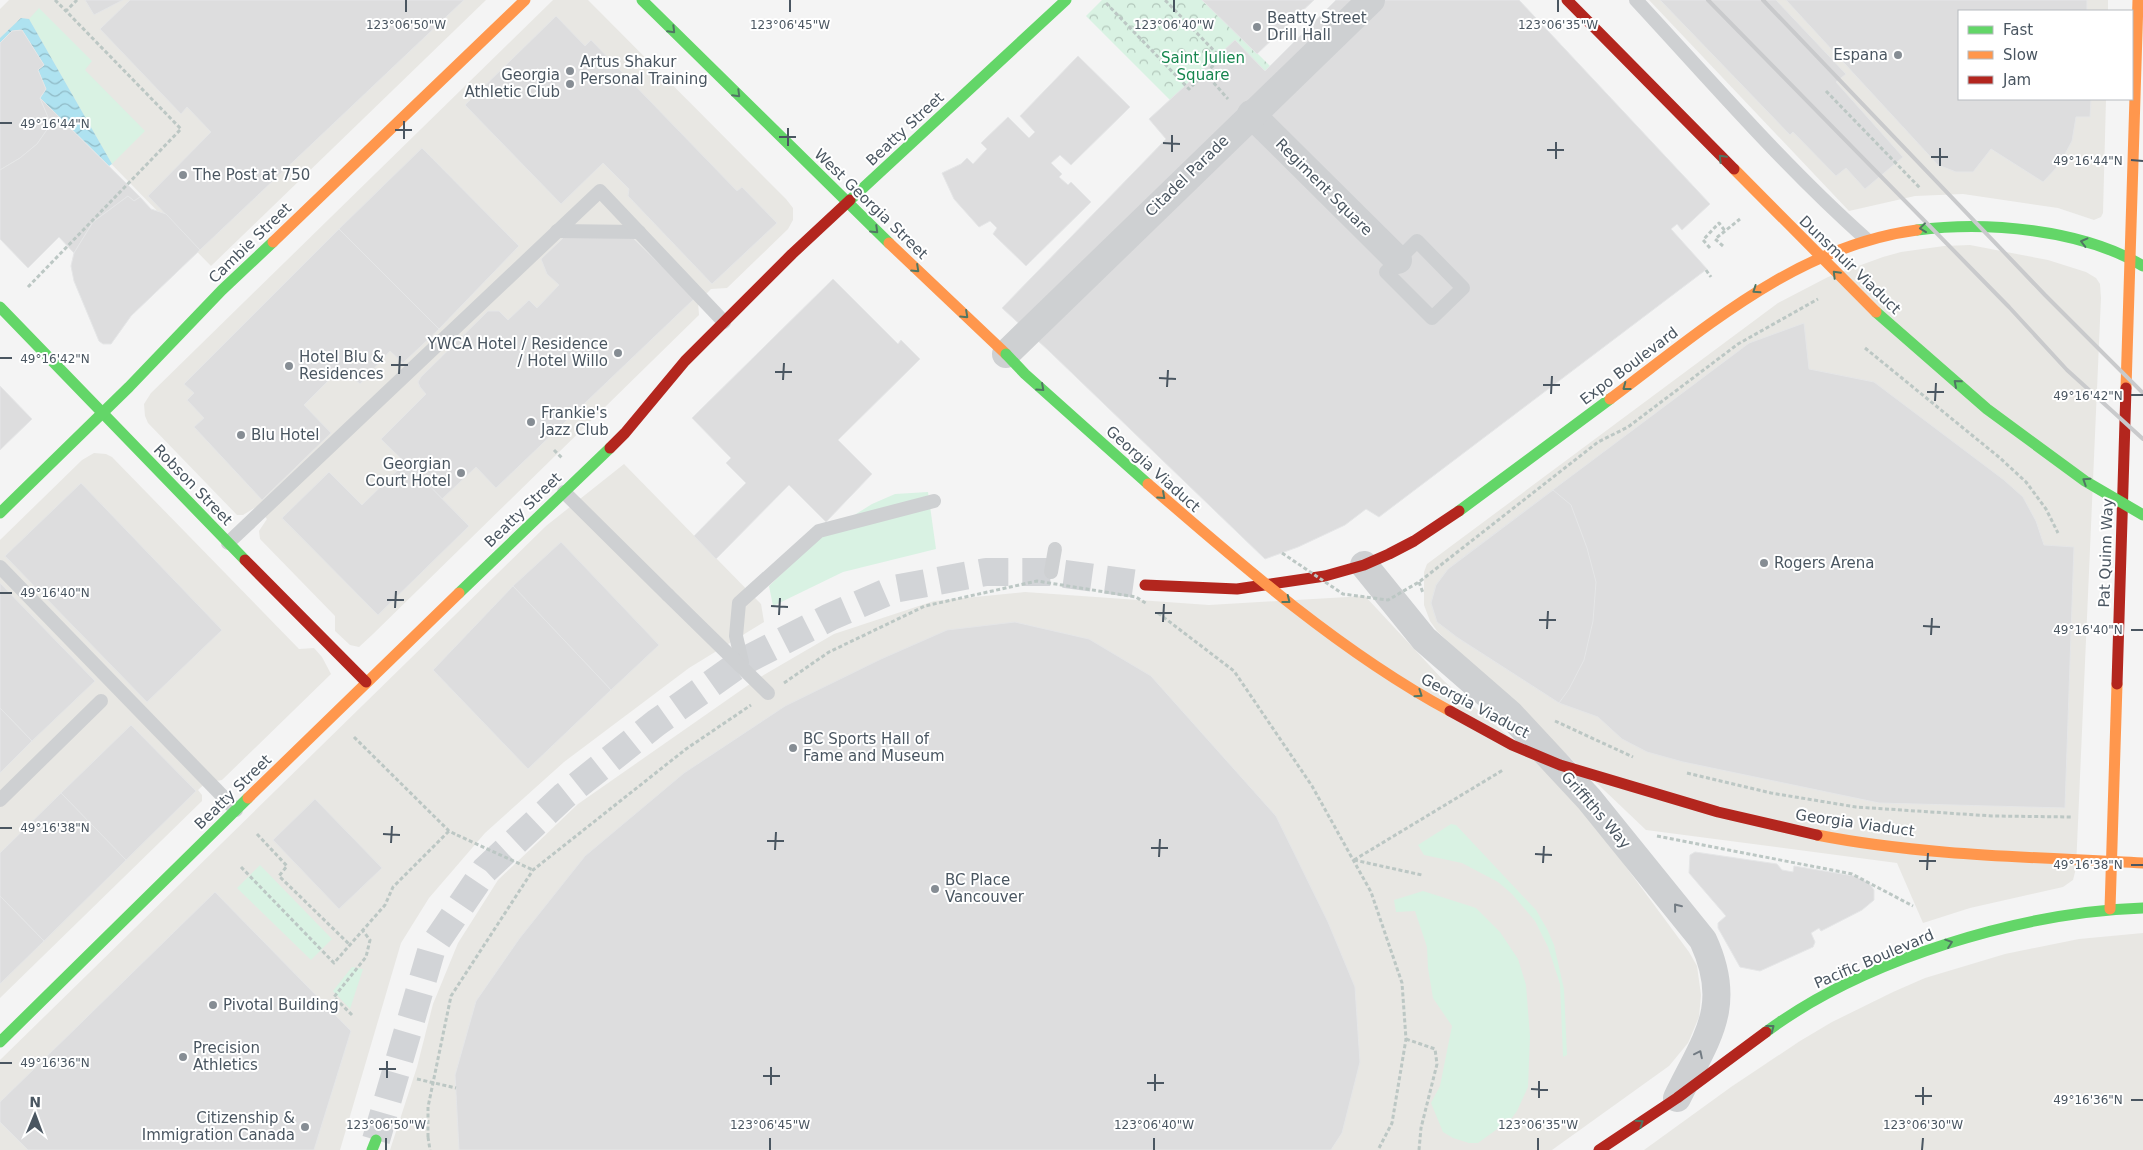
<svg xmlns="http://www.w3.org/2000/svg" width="2143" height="1150" font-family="'DejaVu Sans',sans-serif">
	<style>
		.commercial { fill: #e8e7e3 }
		.grass { fill: #d9f2e3 }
		.park { fill: url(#park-crowns) }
		.water { fill: url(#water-waves) }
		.building { fill: #ddddde; stroke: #e5e6e7 }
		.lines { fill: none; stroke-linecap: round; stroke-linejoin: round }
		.secondary-tunnel { stroke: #d2d4d7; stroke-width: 28; stroke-dasharray: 28 14; stroke-linecap: butt }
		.path { stroke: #bcc7c4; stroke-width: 3; stroke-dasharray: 4 2.5; stroke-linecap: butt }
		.lane { stroke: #ced0d2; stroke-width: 14 }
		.street { stroke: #ced0d2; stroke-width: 28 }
		.fast { stroke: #63d668; stroke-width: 11 }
		.slow { stroke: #ff974d; stroke-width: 11 }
		.jam { stroke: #b3261e; stroke-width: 11 }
		.rail { stroke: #c9cacc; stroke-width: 4 }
		.path-bridge { stroke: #bcc7c4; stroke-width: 3; stroke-dasharray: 4 2.5; stroke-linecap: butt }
		.lane-bridge { stroke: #ced0d2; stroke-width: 14 }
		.fast-bridge { stroke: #63d668; stroke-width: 11 }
		.slow-bridge { stroke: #ff974d; stroke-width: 11 }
		.jam-bridge { stroke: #b3261e; stroke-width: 11 }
		.oneway { stroke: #507663 }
		.oneway2 { stroke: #727b83 }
		.ticks { fill: none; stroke: #4a5661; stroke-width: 2 }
		.poi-dot { fill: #868d94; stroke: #fff; stroke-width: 2 }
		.labels { text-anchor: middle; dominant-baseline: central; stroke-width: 4; stroke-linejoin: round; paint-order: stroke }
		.poi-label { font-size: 15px; fill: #4a5661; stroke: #fff; text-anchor: start }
		.park-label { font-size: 15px; fill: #17864f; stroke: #fff }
		.street-label { font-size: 15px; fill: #4a5661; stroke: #fff }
		.ticks-label { font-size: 12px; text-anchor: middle; fill: #4a5661; stroke: #fff; stroke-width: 4; stroke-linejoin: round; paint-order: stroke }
	</style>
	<defs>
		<pattern id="park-crowns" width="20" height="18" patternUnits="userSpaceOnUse" patternTransform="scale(1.25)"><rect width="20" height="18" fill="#d9f2e3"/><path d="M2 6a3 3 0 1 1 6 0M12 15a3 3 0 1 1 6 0" fill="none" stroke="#b2c7bb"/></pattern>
		<pattern id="water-waves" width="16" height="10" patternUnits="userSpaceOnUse" patternTransform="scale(1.25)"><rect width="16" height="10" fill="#aee2f0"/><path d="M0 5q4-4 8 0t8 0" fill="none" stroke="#90bac6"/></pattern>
	</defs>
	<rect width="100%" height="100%" fill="#f4f4f4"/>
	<!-- commercial -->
	<g class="commercial">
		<path d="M9,0H486L211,266L0,50V9Z"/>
		<path d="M553,0H588L786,199L793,208V220L788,229L727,288L711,289L698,302L699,315L372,635L359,647L350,645L335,631V616L260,539L259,531L267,519L256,507L243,515H237L148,423L145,416L144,404L151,393Z"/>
		<path d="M1649,0H2108V11H1959V99H2106L2103,213L2101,217L2094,220L2058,208L1963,194L1915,196L1849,211Z"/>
		<path d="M1970,245L2048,260L2086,272L2096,278L2100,284L2101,298L2076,868L2073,880L2063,887L1970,908L1923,923L1897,863L1646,830L1437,631L1430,621L1424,605V572L1427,564L1778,303L1828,277L1883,257L1901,252L1944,246Z"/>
		<path d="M94,453L106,454L112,457L299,649L314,648L322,657L331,674L222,780L216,781L211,778L198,790L202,795V801L0,998V540L82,460Z"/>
		<path d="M624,464L761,604L764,622L689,668L564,762L485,833L429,898L401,943L340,1150H0V1060L546,526Z"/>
		<path d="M1025,592L1209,605L1365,596L1444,681L1514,741L1558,775L1689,952L1697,966L1701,995L1699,1017L1688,1043L1669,1066L1552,1150H390L417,1067L433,1004L458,943L498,880L578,804L757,679L834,634L934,601Z"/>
		<path d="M2143,933V1150H1644L1731,1087L1800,1041L1832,1022L1893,992L1925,978L2005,954L2079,939Z"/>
	</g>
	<!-- grass -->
	<g class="grass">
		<path d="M39,8L92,61L85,70L145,131L112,164L29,19Z"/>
		<path d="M928,492L936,549L843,572L773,606L769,586L821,536L872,504L895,494Z"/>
		<path d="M1451,824L1456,825L1536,910L1547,929L1554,945L1564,989L1567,1055L1563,1057L1560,984L1548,947L1535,921L1512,894L1498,882L1462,863L1424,855L1418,845Z"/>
		<path d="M260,865L332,939L311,960L237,888Z"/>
		<path d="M1423,891L1476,908L1500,932L1518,959L1526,985L1530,1036L1528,1087L1517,1111L1511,1119L1478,1143H1469L1453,1138L1443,1132L1431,1103L1440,1086L1452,1026L1433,998L1428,968L1427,947L1415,911L1396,912L1394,900Z"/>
		<path d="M352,967L363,969L350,1009L333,991Z"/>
	</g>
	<!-- park -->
	<path class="park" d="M1102,0H1204L1273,69L1198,128L1086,16Z"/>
	<!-- water -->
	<path class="water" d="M21,18L29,19L112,164L109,166L40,98L46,89L38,70L44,65L22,30L12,31L0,43V38Z"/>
	<!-- building -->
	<g class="building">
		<path d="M85,0H123L94,15Z"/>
		<path d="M130,0H464L200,250L148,196L211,132L187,107L181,114L100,29Z"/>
		<path d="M1202,0H1314L1257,54Z"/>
		<path d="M1336,0H1519L1710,204L1682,230L1677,224L1671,229L1707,269L1379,517L1366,509L1345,525L1298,547L1265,559L1049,351L1002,308L1166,139L1149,119L1235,40L1265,71Z"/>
		<path d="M1660,0H1776L1846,74L1836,82L1903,157L1865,189L1846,168L1836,176L1793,132L1790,135Z"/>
		<path d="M1786,0H2087V11H1959V99H2091L2090,117H2076L2072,141L2059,165L2043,182L1991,149L1973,172H1956L1938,165Z"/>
		<path d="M556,16L585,46L591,40L737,191L742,187L777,223L712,284L628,196L629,189L603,163L561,204L465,105Z"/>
		<path d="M22,30L44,65L38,70L46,89L40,98L51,124L37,144L20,158L0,170V43L12,31Z"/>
		<path d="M1078,56L1130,107L1071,165L1060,155L1051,163L1062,174L1059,177L1068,185L1071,182L1091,202L1026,266L993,234L997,228L990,221L979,227L954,199L942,173L961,164L967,158L973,164L987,149L981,143L1008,117L1029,138L1035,132L1020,116Z"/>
		<path d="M40,98L140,197L134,201L128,196L93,222L74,253L59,237L28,268L0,239V170L20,158L37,144L51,124Z"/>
		<path d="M422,148L519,246L439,329L339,229Z"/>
		<path d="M128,196L134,201L140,197L151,209L166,214L200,250L131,316L111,344H103L99,341L74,281L71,266L74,253L93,222Z"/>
		<path d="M339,229L439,329L403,363L390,351L360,384L341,368L304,405L331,433L262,500L194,427L204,418L187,400L194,393L184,384Z"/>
		<path d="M564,237L633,238L695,298L496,488L476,467L442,499L381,439L426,394L420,387L418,382L421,377L488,311H499L508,320L529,300L537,308L559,285L547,274L541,259Z"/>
		<path d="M833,279L898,344L901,340L920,359L838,440L872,474L826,522L789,485L716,559L694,536L746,483L726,463L731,458L692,418Z"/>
		<path d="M1804,323L1809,369L1874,382L2004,480L2023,497L2036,521L2044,545L2074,547L2065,808L1879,803L1683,762L1647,752L1622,739L1598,717L1559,703L1458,638L1437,622L1431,603L1436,585L1448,569L1463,557L1749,343Z"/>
		<path d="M0,386L32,419L0,450Z"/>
		<path d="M406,462L469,526L378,615L282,518L329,472L362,505Z"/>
		<path d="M81,483L222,630L147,702L5,556Z"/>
		<path d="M1553,490L1571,505L1587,548L1596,582L1593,621L1584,660L1569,689L1559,703L1458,638L1437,622L1431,603L1436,585L1448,569Z"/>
		<path d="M561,542L659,645L611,690L513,586Z"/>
		<path d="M0,583L95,681L32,741L0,708Z"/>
		<path d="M513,586L611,690L528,769L433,670Z"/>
		<path d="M1015,622L1089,639L1151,676L1276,816L1328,922L1355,987L1360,1062L1342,1133L1331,1150H459L455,1075L476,1001L519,939L585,856L684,773L785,706L881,659L947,630Z"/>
		<path d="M0,708L32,741L0,773Z"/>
		<path d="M131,725L196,791L126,860L61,793Z"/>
		<path d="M61,793L126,860L44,941L0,896V853Z"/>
		<path d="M315,799L382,868L339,909L273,840Z"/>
		<path d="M1695,852L1777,864L1782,870L1793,872L1794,866L1854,876L1869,883L1874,890V900L1862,910L1821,931L1819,928L1811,933L1815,942L1813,947L1760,971L1740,967L1718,928V923L1726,916L1689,873L1690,855Z"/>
		<path d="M215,892L351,1031L314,1150H28L0,1122V1102Z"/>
		<path d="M0,896L44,941L0,984Z"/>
	</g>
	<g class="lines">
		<!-- secondary-tunnel -->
		<path class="secondary-tunnel" d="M376,1140L432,948L485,870L564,796L656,723L742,662L830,617L894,589L986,572H1051L1145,585"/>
		<!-- path -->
		<g class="path">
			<path d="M55,0L66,11"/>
			<path d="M1106,3L1189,89L1221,58L1165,0"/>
			<path d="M1205,73L1228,99"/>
			<path d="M1826,91L1920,188"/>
			<path d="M1723,246L1715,239L1740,219"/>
			<path d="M1710,248L1703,240L1719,223L1725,231"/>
			<path d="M1706,270L1711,277"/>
			<path d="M28,287L181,129L66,11L77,0"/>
			<path d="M1865,348L2000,458L2026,482L2046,509L2058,533"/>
			<path d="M554,450L562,458"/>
			<path d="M1419,582L1423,593"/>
			<path d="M1158,613L1234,671L1312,786L1371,892L1402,983L1406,1039L1392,1123L1378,1150"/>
			<path d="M1555,721L1633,757"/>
			<path d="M354,737L449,831L457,835"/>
			<path d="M1687,773L1771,793L1856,807L1992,816L2071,817"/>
			<path d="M257,834L287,866L279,876L350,945"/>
			<path d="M1657,836L1852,874L1913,906"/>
			<path d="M1354,860L1503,770"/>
			<path d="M1354,860L1422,875"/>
			<path d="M241,867L334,963L385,905L393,887L449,831"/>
			<path d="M352,1015L334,997L366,957L370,940L363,931"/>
			<path d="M1406,1039L1435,1049L1437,1064L1421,1128L1419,1150"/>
			<path d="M417,1079L456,1088"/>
			<path d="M428,1137L430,1150"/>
		</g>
		<!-- lane -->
		<g class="lane">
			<path d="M1636,0C1711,81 1784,166 1866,239"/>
			<path d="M557,231L639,232"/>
			<path d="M1417,241L1463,288L1432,318L1386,272Z"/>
			<path d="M564,492L668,595"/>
			<path d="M228,543L600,191L724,322"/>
			<path d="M0,567L236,810"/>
			<path d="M1051,572L1055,549"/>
			<path d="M742,662L736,636L739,603L819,531L934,501"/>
			<path d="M0,800L101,701"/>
		</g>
		<!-- street -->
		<g class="street">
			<path d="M1251,114L1398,260"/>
			<path d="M1006,354L1371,0"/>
			<path d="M1364,565L1424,639L1510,714L1589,799L1703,940C1734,1007 1706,1038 1677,1098"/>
		</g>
		<!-- fast -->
		<g class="fast">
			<path d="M642,0L889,243"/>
			<path d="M850,200L1066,0"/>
			<path d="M1917,230C1986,221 2082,229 2143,266"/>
			<path d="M0,307L245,560"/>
			<path d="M1459,511L1610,399"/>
			<path d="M0,513L129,387L222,290L273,242"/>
			<path d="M459,593L610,448"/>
			<path d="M1766,1032C1864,959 2022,912 2143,908"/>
			<path d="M0,1042L248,798"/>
			<path d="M372,1150L376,1140"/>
		</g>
		<!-- slow -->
		<g class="slow">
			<path d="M273,242L525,0"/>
			<path d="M889,243L1006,354"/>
			<path d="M2126,388L2138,0"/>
			<path d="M1610,399C1704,329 1796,246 1917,230"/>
			<path d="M248,798L459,593"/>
			<path d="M2110,909L2117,684"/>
		</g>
		<!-- jam -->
		<g class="jam">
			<path d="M610,448L625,433L685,361L792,254L850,200"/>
			<path d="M245,560L366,682"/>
			<path d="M1145,585L1237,589L1325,576L1364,565L1389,554L1414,541L1459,511"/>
			<path d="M2117,684L2126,388"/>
			<path d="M1599,1150L1677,1098L1766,1032"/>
		</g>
		<!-- rail -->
		<g class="rail">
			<path d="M1708,0L2009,307L2067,370L2143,439"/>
			<path d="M1763,0L2045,295L2143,393"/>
		</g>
		<!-- path-bridge -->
		<g class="path-bridge">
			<path d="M1282,553L1343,594L1388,600L1419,582L1598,442L1628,427L1738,344L1818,299"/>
			<path d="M784,683L829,652L925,606L1037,581L1136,597L1147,604"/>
			<path d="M457,835L533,870"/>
			<path d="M428,1137V1107L451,996L533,870L686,749L751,705"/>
		</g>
		<!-- lane-bridge -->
		<path class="lane-bridge" d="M668,595L768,693"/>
		<!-- fast-bridge -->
		<g class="fast-bridge">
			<path d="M1876,312L1987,409L2085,481L2143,515"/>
			<path d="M1006,354L1025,374L1148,484"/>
		</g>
		<!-- slow-bridge -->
		<g class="slow-bridge">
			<path d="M1734,169L1876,312"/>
			<path d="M1148,484C1240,564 1342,653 1450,711"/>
			<path d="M1817,835C1924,856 2035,857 2143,863"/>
		</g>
		<!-- jam-bridge -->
		<g class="jam-bridge">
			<path d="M1567,0L1734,169"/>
			<path d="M1450,711L1512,745L1560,765L1718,812L1817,835"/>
		</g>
	</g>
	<!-- one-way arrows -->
	<defs><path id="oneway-chevron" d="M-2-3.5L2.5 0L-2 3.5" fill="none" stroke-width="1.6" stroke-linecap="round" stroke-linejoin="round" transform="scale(1.25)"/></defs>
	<g class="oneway">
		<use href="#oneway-chevron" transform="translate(672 30) rotate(45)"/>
		<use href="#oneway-chevron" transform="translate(737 94) rotate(45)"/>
		<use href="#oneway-chevron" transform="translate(1722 158) rotate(-134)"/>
		<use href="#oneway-chevron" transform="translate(1923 228) rotate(173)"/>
		<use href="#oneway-chevron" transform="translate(875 230) rotate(44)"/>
		<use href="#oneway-chevron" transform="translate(2084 242) rotate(-166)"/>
		<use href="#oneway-chevron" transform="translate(916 269) rotate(43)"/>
		<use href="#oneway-chevron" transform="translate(1836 274) rotate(-135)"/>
		<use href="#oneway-chevron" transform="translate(1756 290) rotate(146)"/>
		<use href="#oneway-chevron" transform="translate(965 315) rotate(43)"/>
		<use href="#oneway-chevron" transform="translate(1957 383) rotate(-139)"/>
		<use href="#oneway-chevron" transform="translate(1626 387) rotate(143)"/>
		<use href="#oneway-chevron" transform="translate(1041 388) rotate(42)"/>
		<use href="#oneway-chevron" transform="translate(2086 481) rotate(-147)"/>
		<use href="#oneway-chevron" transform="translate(1162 496) rotate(42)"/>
		<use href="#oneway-chevron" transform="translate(1287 600) rotate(38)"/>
		<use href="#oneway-chevron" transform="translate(1419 694) rotate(34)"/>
		<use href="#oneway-chevron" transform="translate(1949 943) rotate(-19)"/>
		<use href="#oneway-chevron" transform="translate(1771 1028) rotate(-37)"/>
		<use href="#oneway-chevron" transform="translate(1640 1123) rotate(-34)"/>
	</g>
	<g class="oneway2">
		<use href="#oneway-chevron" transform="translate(1677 907) rotate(-129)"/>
		<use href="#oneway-chevron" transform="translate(1699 1054) rotate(-64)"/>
	</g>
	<!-- ticks -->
	<path class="ticks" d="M406,12V0M790,12V0M1174,12V0M1558,12V0M0,123H12M395,130H412M779,137H796M404,139V121M1163,143L1180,144M788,146V128M1547,150H1564M1172,152V135M1931,157H1948M1556,159V142M2131,160L2143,161M1940,166V148M0,358H12M391,365H408M775,372H792M399,374L400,356M1159,378L1176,379M783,380L784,363M1543,385H1560M1167,387L1168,370M1927,392H1944M1551,394L1552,376M2131,395H2143M1935,401L1936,383M0,593H12M387,600H404M771,606L788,607M395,608L396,591M1155,613H1172M779,615L780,598M1539,620H1556M1163,622L1164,604M1923,626L1940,627M1547,629L1548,611M2131,630H2143M1931,635L1932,618M0,828H12M383,834L400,835M767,841H784M391,843L392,826M1151,848H1168M775,850L776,832M1535,854L1552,855M1159,857L1160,839M1919,861H1936M1543,863L1544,846M2131,865H2143M1927,870L1928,853M0,1063H12M379,1069H396M763,1076H780M387,1078V1061M1147,1083H1164M771,1085V1067M1531,1089L1548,1090M1155,1091V1074M1915,1096H1932M1539,1098V1081M2131,1100H2143M1923,1105V1087M386,1150V1138M770,1150V1138M1154,1150V1138M1538,1150V1138M1922,1150L1923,1138"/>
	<!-- markers -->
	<g class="poi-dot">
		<circle cx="1257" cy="27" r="5"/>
		<circle cx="1898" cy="55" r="5"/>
		<circle cx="570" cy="71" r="5"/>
		<circle cx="570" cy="84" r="5"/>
		<circle cx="183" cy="175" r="5"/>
		<circle cx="618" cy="353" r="5"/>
		<circle cx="289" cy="366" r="5"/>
		<circle cx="531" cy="422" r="5"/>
		<circle cx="241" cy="435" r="5"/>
		<circle cx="461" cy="473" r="5"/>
		<circle cx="1764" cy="563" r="5"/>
		<circle cx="793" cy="748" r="5"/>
		<circle cx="935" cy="889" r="5"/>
		<circle cx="213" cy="1005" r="5"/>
		<circle cx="183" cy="1057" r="5"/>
		<circle cx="305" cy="1127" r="5"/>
	</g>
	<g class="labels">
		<!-- poi labels -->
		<g class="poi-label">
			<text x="1267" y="18">Beatty Street<tspan x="1267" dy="17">Drill Hall</tspan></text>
			<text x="1888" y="55" text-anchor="end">Espana</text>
			<text x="580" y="62">Artus Shakur<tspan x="580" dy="17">Personal Training</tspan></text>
			<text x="560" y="75" text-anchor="end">Georgia<tspan x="560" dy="17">Athletic Club</tspan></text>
			<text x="193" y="175">The Post at 750</text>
			<text x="608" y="344" text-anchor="end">YWCA Hotel / Residence<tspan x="608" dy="17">/ Hotel Willo</tspan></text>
			<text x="299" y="357">Hotel Blu &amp;<tspan x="299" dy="17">Residences</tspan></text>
			<text x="541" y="413">Frankie's<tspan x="541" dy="17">Jazz Club</tspan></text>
			<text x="251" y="435">Blu Hotel</text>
			<text x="451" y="464" text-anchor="end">Georgian<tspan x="451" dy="17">Court Hotel</tspan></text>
			<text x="1774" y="563">Rogers Arena</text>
			<text x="803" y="739">BC Sports Hall of<tspan x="803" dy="17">Fame and Museum</tspan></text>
			<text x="945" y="880">BC Place<tspan x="945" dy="17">Vancouver</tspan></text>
			<text x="223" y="1005">Pivotal Building</text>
			<text x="193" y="1048">Precision<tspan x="193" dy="17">Athletics</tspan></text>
			<text x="295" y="1118" text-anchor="end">Citizenship &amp;<tspan x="295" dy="17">Immigration Canada</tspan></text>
		</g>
		<!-- park labels -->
		<g class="park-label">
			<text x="1203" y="58">Saint Julien<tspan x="1203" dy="17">Square</tspan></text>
		</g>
		<!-- street labels -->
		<g class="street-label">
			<text transform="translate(905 129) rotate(-43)">Beatty Street</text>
			<text transform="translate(1187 176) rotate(-44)">Citadel Parade</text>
			<text transform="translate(1324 187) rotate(45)">Regiment Square</text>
			<text transform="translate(871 204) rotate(44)">West Georgia Street</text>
			<text transform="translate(250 243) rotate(-44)">Cambie Street</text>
			<text transform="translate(1850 265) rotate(44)">Dunsmuir Viaduct</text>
			<text transform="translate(1629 366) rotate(-37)">Expo Boulevard</text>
			<text transform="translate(1153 469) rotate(42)">Georgia Viaduct</text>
			<text transform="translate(193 485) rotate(46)">Robson Street</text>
			<text transform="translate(523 510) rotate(-44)">Beatty Street</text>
			<text transform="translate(2106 553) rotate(-88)">Pat Quinn Way</text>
			<text transform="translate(1475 706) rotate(28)">Georgia Viaduct</text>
			<text transform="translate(233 792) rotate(-44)">Beatty Street</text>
			<text transform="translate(1596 810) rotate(49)">Griffiths Way</text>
			<text transform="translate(1855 823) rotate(8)">Georgia Viaduct</text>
			<text transform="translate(1874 959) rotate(-23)">Pacific Boulevard</text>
		</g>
	</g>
	<g class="ticks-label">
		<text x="406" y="29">123°06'50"W</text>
		<text x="790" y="29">123°06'45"W</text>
		<text x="1174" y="29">123°06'40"W</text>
		<text x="1558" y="29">123°06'35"W</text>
		<text x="55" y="128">49°16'44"N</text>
		<text x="2088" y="165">49°16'44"N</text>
		<text x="55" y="363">49°16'42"N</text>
		<text x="2088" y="400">49°16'42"N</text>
		<text x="55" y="597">49°16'40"N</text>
		<text x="2088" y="634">49°16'40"N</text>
		<text x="55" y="832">49°16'38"N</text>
		<text x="2088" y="869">49°16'38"N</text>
		<text x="55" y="1067">49°16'36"N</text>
		<text x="2088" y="1104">49°16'36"N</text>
		<text x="386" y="1129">123°06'50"W</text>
		<text x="770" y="1129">123°06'45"W</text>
		<text x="1154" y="1129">123°06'40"W</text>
		<text x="1538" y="1129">123°06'35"W</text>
		<text x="1923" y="1129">123°06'30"W</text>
	</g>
	<!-- legend -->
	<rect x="1958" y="10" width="175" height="90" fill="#ffffff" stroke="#b7bbc0"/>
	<rect x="1968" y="26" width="25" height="8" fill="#63d668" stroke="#b7bbc0"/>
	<text x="2003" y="35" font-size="15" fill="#4a5661">Fast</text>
	<rect x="1968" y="51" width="25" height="8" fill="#ff974d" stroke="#b7bbc0"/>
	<text x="2003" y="60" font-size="15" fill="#4a5661">Slow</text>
	<rect x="1968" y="76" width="25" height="8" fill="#b3261e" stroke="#b7bbc0"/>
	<text x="2003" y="85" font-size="15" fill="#4a5661">Jam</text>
	<!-- north arrow -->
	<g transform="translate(35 1115) rotate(1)" stroke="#ffffff" stroke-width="4" paint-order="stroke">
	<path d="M0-4L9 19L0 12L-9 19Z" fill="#4a5661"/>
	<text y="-8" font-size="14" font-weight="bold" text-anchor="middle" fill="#4a5661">N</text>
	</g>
</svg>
